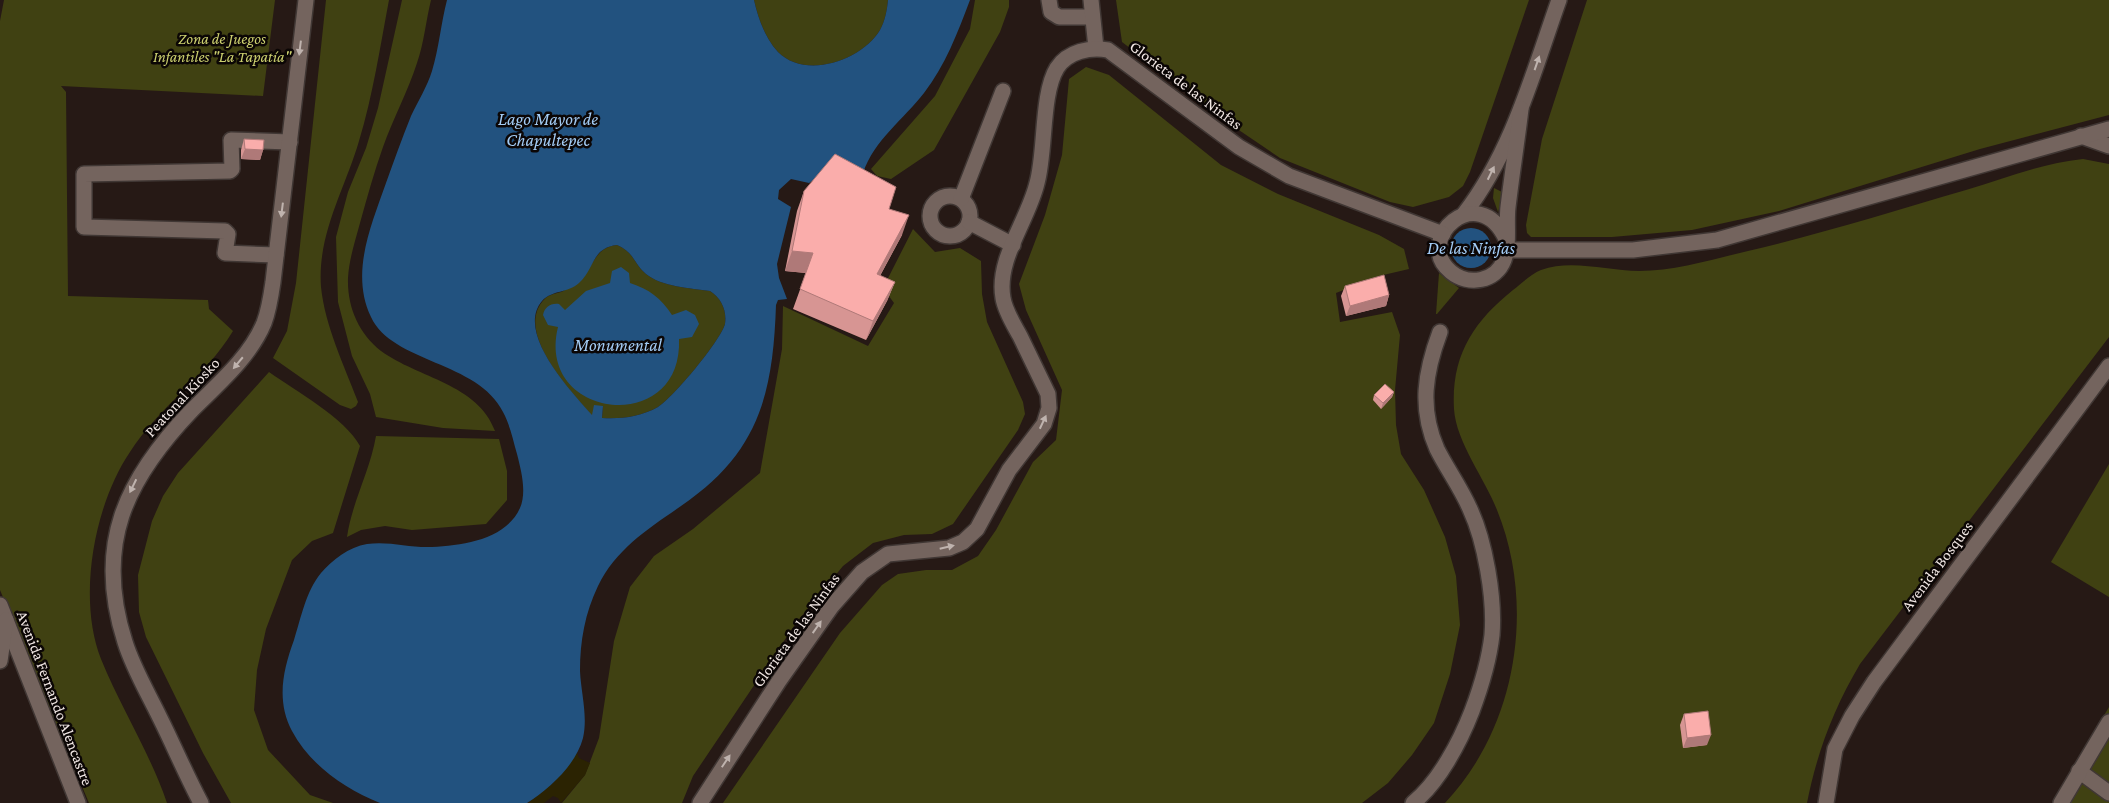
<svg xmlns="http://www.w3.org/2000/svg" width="2109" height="803" font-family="'Crimson Pro',serif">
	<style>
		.green { fill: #404112 }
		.sand { fill: #2b2302 }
		.water { fill: #22527f; fill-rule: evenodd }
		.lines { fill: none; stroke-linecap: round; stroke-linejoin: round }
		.minor-casing { stroke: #403734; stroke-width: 18 }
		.minor { stroke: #74645e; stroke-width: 15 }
		.wall { fill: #d79593 }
		.shaded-wall { fill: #af7978 }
		.building { fill: #faadab; stroke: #af7978 }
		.oneway { fill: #bfb3ae }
		.labels { text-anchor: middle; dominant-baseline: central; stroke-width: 5; stroke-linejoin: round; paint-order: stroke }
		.park-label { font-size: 16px; font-style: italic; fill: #ccd06f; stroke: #0b0605 }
		.street-label { font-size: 16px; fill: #f1e7e4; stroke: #0b0605 }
		.water-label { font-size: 18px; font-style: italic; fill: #a3ccf5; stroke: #0b0605 }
	</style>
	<rect width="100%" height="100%" fill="#261915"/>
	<!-- green -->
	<g class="green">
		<path d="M4,0H275L263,96L61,86L66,92L68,296L208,300L209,309L233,331C205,377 159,407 130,452C94,505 77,598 101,659C121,708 150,753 167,803H89L0,590V21Z"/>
		<path d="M326,0H389C380,47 373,95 359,141C345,189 317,234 321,287C325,326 344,365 358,402L356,406L351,409L340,405L273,358L287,331L296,283Z"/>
		<path d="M402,0H431C426,20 424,43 417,63C408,91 393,119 383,147C374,172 367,198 360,223C355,241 349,260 348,278C347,307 359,334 381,351C418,378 478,384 495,431L443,428L376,417L370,394L352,356L338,302L336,237L348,192L366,148L378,108Z"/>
		<path d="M754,0H888C887,10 885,21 880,30C862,60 806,80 778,52C765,38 758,18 754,0Z"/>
		<path d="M975,0H1009V7L1000,32L934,150L891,179L877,176L871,169L935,96L970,29Z"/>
		<path d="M1116,0H1529L1470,172L1463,186L1449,197L1413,207L1390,202L1280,158L1227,122L1122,42Z"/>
		<path d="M1587,0H2109V115L1980,149L1779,211L1692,230L1612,237H1531L1527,233L1526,225L1542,139Z"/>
		<path d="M1086,67L1109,75L1221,165L1278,194L1379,235L1404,249L1409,269L1379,276L1336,293L1340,322L1392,312L1400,335L1395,390L1396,425L1401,454L1424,490L1445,537L1456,576L1460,625L1450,674L1434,723L1412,755L1388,783L1362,803H723L840,633L882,585L898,574L926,570H952L978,556L996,530L1033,462L1056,440L1062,390L1026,310L1019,284L1045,215L1062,155L1069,79Z"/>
		<path d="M2083,159L2109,164V337L1860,664C1834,708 1817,752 1807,803H1445C1517,727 1536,606 1497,510C1485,479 1456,442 1454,409C1451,356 1473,322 1513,290C1521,284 1531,274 1541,270C1572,259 1607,271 1639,271C1675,271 1713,259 1748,251C1821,234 1894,211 1966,190C2005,178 2043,163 2083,159Z"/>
		<path d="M1494,188L1504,193L1498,212L1493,198Z"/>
		<path d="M913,229L935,252L960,248L981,261L982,294L987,322L1023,402L1025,414L1018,430L953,524L932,534L904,535L873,543L843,566L796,623L693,776L682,803H562L585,775L599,738L614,641L630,587L654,556L693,529L760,473L782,349L783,306L868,346L894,303L883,288Z"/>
		<path d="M617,245C635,253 633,263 646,274C662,287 690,288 710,291C721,298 727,310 725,324C721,340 673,398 658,407C640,417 622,419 602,418L603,406L592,416C572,392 516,335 542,302C547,295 553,294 561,292C567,290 574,282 579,278C595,266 595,247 617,245Z"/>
		<path d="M1439,273L1459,288L1437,314H1436Z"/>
		<path d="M269,372C296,391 345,418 360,446L333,533L312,541L292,560L266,629L257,670L254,710L268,750L310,795L333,803H231L203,753L146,637L139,612L138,575L152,521L163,496L178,473Z"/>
		<path d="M376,436L499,439L507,471V500L486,524L412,530L385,526L361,530L347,537C352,502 370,471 376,436Z"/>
		<path d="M2109,464V597L2051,562Z"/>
		<path d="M2109,707V803H2052Z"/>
	</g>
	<!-- sand -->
	<path class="sand" d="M577,753L579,758L590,763L585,775L561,803L558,798L553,796L544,803H528L553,783Z"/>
	<!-- water -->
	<g class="water">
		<path d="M447,0H754C758,18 765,38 778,52C806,80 862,60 880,30C885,21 887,10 888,0H970C958,32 945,66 924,93C904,119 874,140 863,173L819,176L809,183L791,179L779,190L778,199L791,207L777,264L779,278L787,299L778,300L776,305C773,394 759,453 681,506C648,529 616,549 598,586C585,613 580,641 580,671C581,693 588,716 583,738C576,765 549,789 527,803H380C345,789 310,765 292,731C276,701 283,670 294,640C301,618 306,591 321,573C332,560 349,547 367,544C387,541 407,547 427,547C459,546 505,541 520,508C527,492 521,470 517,454C513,440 510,425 503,412C478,361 392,363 371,317C350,273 371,226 386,183C394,161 402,138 411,116C418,101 427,87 432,71C439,48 441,23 447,0ZM617,245C635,253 633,263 646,274C662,287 690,288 710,291C721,298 727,310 725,324C721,340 673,398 658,407C640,417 622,419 602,418L603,406L594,405L592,415C572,392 515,333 542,301C552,290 568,293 579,283C595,269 591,248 617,245Z"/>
		<circle cx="1471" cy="248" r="20"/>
		<path d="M621,267L629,273L630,283C649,289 661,298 672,315L686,310L695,315L699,324L692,337L679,339C683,437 535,420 558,327L548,325L543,315C545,307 550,303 559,304L565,310L586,291L610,283L612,271Z"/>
	</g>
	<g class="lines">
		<defs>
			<g id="minor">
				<path d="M1049,0L1051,12L1059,17H1092"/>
				<path d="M1091,0L1096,48"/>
				<path d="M2081,136L2109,146"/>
				<circle cx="950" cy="216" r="20"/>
				<path d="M961,199L1003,91"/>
				<path d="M1464,214C1512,152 1533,73 1559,0"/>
				<path d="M969,222L1013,245"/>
				<path d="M1506,239C1478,179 1412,240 1451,272C1468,286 1496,282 1504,260C1510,244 1506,224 1508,207C1512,174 1517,142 1521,109"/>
				<path d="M1507,250H1633L1717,240L2109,129"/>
				<path d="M276,255L225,253L228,234L225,231L84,227V174L230,171L232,169L231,140L290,142"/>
				<path d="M0,605L78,803"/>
				<path d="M0,661L6,620"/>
				<path d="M2079,771L2109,793"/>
				<path d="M201,803C186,775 174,746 160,718C148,693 133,668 125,642C94,545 125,480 192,410C218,384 250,357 264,323C269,310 271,296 273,282L306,0"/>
				<path d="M700,803L779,681L832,606L862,572L888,554L949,548L963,542L977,529L1009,470L1044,424L1049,408L1048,394C1039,375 1029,355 1020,336C1014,325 1005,311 1003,298C996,259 1028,221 1037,183C1046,151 1041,94 1057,68C1068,51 1090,47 1108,50L1239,147L1289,176L1443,234"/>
				<path d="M1413,803C1439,782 1460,742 1472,711C1481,687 1489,661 1492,635C1495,598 1485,541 1470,509C1461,488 1447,469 1437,449C1419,408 1425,372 1440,332"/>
				<path d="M1826,803L1835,749L1852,716L1874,682L2109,366"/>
				<path d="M2061,803L2109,722"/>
			</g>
		</defs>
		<!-- minor casing -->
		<use href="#minor" class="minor-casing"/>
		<!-- minor -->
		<use href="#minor" class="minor"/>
	</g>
	<!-- wall -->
	<g class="wall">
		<path d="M244,139L263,150L260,160L241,159V150Z"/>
		<path d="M804,191L889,209L902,235L880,276L895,282L887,301L866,340L793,309L806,273L785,271L797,211Z"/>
		<path d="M1345,286L1389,295L1386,306L1346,316L1341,296Z"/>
		<path d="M1394,392L1392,397L1381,409L1373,400L1374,395Z"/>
		<path d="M1684,714L1707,745L1683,748L1680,725Z"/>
	</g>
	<!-- shaded-wall -->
	<g class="shaded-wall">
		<path d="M245,149L263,150L260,160L241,159Z"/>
		<path d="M909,215L902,235L870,294L877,274Z"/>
		<path d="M792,251L813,253L806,273L785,271Z"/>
		<path d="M895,282L887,301L866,340L873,321Z"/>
		<path d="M1389,295L1386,306L1346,316L1350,306Z"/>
		<path d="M1394,392L1392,397L1381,409L1383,403Z"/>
		<path d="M1711,735L1707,745L1683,748L1687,738Z"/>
	</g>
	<!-- building -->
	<g class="building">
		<path d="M244,139L264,140L263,150L245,149Z"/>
		<path d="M835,154L896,187L889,209L909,215L877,274L895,282L873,321L800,289L813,253L792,251L804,191Z"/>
		<path d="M1384,275L1389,295L1350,306L1345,286Z"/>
		<path d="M1385,384L1394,392L1383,403L1374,395Z"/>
		<path d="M1708,711L1711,735L1687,738L1684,714Z"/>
	</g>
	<!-- one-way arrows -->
	<defs><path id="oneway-solid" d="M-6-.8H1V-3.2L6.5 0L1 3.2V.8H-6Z" transform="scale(1.25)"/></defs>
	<g class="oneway">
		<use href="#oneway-solid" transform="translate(300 48) rotate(97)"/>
		<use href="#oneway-solid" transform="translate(1537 63) rotate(-71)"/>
		<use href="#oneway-solid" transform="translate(1491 173) rotate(-64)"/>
		<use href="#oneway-solid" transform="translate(282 210) rotate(97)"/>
		<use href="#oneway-solid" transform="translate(238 363) rotate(130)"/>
		<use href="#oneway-solid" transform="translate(1043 422) rotate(-65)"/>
		<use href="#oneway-solid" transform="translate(133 486) rotate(116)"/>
		<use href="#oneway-solid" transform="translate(947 547) rotate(-13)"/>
		<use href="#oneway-solid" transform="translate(817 627) rotate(-55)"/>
		<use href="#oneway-solid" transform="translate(726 761) rotate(-56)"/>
	</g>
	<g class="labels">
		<!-- park labels -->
		<g class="park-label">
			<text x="222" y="38">Zona de Juegos<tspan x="222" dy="18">Infantiles "La Tapatía"</tspan></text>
		</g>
		<!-- street labels -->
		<g class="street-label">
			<text transform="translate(1186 85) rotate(37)">Glorieta de las Ninfas</text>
			<text transform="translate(182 397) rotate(-47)">Peatonal Kiosko</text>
			<text transform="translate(1937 566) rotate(-53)">Avenida Bosques</text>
			<text transform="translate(796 630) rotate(-54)">Glorieta de las Ninfas</text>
			<text transform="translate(55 698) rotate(69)">Avenida Fernando Alencastre</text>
		</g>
		<!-- water labels -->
		<g class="water-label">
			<text x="548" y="119">Lago Mayor de<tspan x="548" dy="21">Chapultepec</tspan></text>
			<text x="1471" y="248">De las Ninfas</text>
			<text x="618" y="345">Monumental</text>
		</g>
	</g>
</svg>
